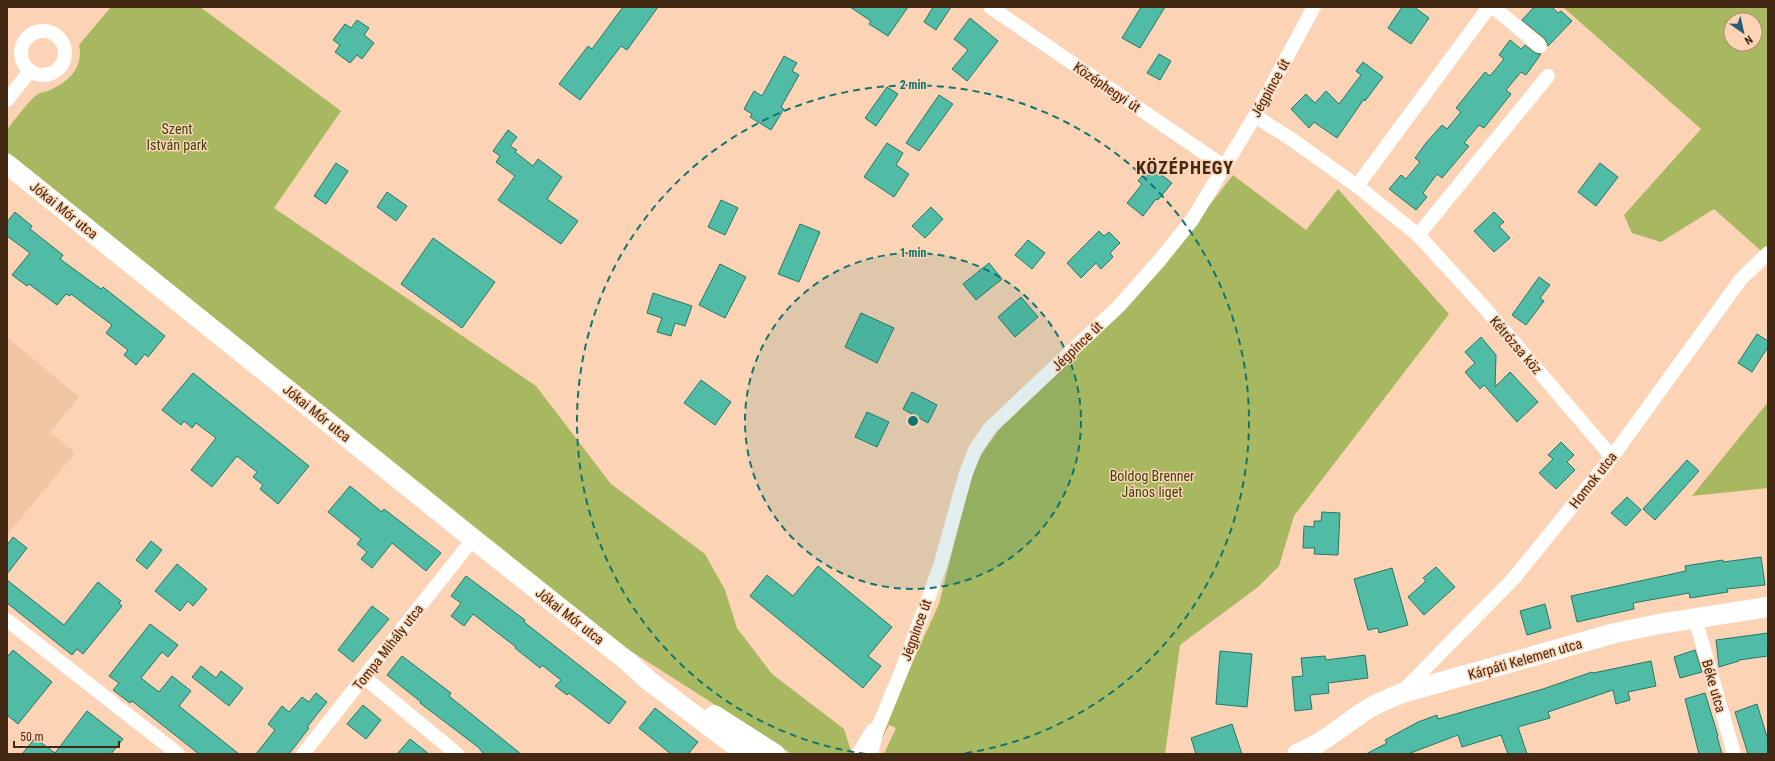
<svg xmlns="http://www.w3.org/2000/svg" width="1775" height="761" font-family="'Roboto Condensed',sans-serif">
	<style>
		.built { fill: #f2c5a4 }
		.green { fill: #a8b860; fill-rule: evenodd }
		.building { fill: #51bca6; stroke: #247868 }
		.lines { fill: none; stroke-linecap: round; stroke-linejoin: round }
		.street { stroke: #fff; stroke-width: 14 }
		.secondary { stroke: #fff; stroke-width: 20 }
		.ring { fill: none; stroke: #0f766e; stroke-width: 2; stroke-dasharray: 7 5 }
		.labels { text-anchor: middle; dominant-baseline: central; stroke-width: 3; stroke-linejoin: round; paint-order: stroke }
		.street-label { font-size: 14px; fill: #432913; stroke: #fcd3b4 }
		.park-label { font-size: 14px; fill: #3c440b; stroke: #fcd3b4 }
		.district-label { font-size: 18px; font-weight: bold; letter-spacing: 1px; fill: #432913; stroke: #fcd3b4 }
		.centre { fill: #0f766e; stroke: #fcd3b4; stroke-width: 2 }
		.ring-label { font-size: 12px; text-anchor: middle; font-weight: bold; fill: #0f766e; stroke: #fcd3b4; stroke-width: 3; stroke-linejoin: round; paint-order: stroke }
	</style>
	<rect width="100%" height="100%" fill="#fcd3b4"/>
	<!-- built -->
	<path class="built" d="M7,337L79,397L50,432L75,453L7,535Z"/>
	<!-- green -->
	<g class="green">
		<path d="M111,7H200L341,111L274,208L536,386L611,484L705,554L725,590L737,628L772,674L844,729L852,754H792L626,648L7,152V130C13,122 31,98 38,94C41,92 46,92 50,90C69,82 84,67 79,45Z"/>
		<path d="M1563,7H1768V257L1714,209L1661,242L1632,233L1624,215L1701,129ZM1731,20H1755V44H1731Z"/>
		<path d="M1233,175L1306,230L1338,189L1449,314L1294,516L1279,566L1258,587L1180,645L1165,754H884L896,728L889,725L881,741L909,670L939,604L971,478L981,455L1000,428L1122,312L1177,247Z"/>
		<path d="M1768,402V488L1692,496Z"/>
	</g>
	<!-- building -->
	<g class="building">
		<path d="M623,7H658L627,50L621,46L580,100L559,84L588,46L592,49Z"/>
		<path d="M850,7H908L888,36L869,24L871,21Z"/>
		<path d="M933,7H951L936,30L924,22Z"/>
		<path d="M1141,7H1165L1140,48L1122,38Z"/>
		<path d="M1402,7H1414L1429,18L1411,44L1388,28Z"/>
		<path d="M1534,7H1552L1558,13L1561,11L1572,21L1548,46L1545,39L1522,20Z"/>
		<path d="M970,18L998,41L967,81L952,69L968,50L954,39Z"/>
		<path d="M357,20L369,28L364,35L374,43L362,59L357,55L350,63L335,52L340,45L333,40L345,24L351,28Z"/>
		<path d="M1510,40L1521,49L1525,45L1535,53L1541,54L1526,75L1521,72L1506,90L1511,94L1484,128L1479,125L1464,143L1469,146L1442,178L1437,174L1423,193L1427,197L1416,210L1389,189L1401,175L1406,179L1420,162L1415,158L1426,143L1442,125L1447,129L1461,112L1456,108L1485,72L1490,76L1504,59L1499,55Z"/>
		<path d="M1159,54L1171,61L1160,80L1147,73Z"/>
		<path d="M784,56L797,63L792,71L799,75L781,107L784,109L771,130L750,117L752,114L744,109L754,91L762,96Z"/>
		<path d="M1363,62L1383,77L1365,101L1364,99L1337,138L1314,122L1309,128L1291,109L1306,94L1315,103L1326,91L1339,104L1361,75L1356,71Z"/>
		<path d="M887,87L898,94L876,126L865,118Z"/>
		<path d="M939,95L953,104L919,151L906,143Z"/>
		<path d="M508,130L517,137L510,146L517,150L515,152L533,166L538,159L562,177L547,199L578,221L561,244L498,200L515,176L496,162L500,156L493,151Z"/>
		<path d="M887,143L903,153L896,165L909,174L894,197L864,177Z"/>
		<path d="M336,163L348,171L326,204L314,196Z"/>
		<path d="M1600,163L1618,177L1596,206L1578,192Z"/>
		<path d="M1150,166L1172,183L1158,200L1156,199L1143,216L1127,203L1142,184L1138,181Z"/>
		<path d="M387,192L407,206L396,221L377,207Z"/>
		<path d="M721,200L738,208L725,235L708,227Z"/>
		<path d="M931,207L943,219L925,238L912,226Z"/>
		<path d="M15,212L32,226L30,229L63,255L60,259L101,289L103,287L165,336L148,357L145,354L136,365L124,355L128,350L106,333L112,325L71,294L70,296L66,294L57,305L29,284L27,286L12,275L30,253L7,236V222Z"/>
		<path d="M1494,212L1504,222L1499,226L1510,238L1494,252L1474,231Z"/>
		<path d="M800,224L820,232L799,282L778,274Z"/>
		<path d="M1099,231L1104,236L1109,232L1120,243L1110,253L1113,257L1101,269L1096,263L1081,278L1067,263Z"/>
		<path d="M433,238L495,282L462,328L401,284Z"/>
		<path d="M1028,240L1045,253L1032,269L1015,255Z"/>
		<path d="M989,263L1002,279L976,300L963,284Z"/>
		<path d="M720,264L746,277L725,318L699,305Z"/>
		<path d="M1539,277L1550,285L1540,298L1544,301L1526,325L1512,315Z"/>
		<path d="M653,293L692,306L685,326L675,323L671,336L657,332L662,318L647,313Z"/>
		<path d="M1021,297L1038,317L1015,337L998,317Z"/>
		<path d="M861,313L894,328L877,363L845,347Z"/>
		<path d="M1757,334L1768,341V347L1752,372L1738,363Z"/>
		<path d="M1481,337L1496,355L1495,387L1510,372L1538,402L1517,422L1484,385L1480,389L1465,372L1475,363L1465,352Z"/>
		<path d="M193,373L309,466L278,504L260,489L263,485L253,477L257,472L237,456L212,487L191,470L216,438L196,423L192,428L184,421L181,425L162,410Z"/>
		<path d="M701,380L731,402L715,425L684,403Z"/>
		<path d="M912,392L937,405L928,423L903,409Z"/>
		<path d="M867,412L889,422L877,447L855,437Z"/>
		<path d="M1561,442L1574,455L1567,462L1575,470L1556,489L1539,473L1553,459L1548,455Z"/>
		<path d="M1687,460L1699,471L1655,520L1643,509Z"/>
		<path d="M350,486L382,512L384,509L441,553L426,571L392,543L372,568L361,559L367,552L357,544L361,539L328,512Z"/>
		<path d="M1627,497L1641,510L1626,526L1611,513Z"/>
		<path d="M1322,512L1340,513L1338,555L1314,554L1315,548H1303L1304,526L1314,527V521H1321Z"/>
		<path d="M13,537L27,548L7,574V545Z"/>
		<path d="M151,541L162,550L147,569L136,560Z"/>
		<path d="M1761,557L1765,585L1727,589L1728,592L1690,598L1689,593L1633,603L1634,609L1577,622L1571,596L1686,571L1685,566L1723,560V562Z"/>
		<path d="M177,564L207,589L193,606L188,601L180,611L155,591Z"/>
		<path d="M818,566L892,627L868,656L881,666L863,688L750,596L767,575L793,596Z"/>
		<path d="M1436,567L1455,587L1424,615L1408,597L1426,581L1423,578Z"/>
		<path d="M1392,568L1408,625L1379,633L1378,628L1368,630L1354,579Z"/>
		<path d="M466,576L525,620L524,622L626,702L609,724L569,693L567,695L555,686L561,680L542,665L540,668L515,648L516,647L473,614L464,626L451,616L461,603L451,596Z"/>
		<path d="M7,580L64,625L98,582L121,601L119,603L122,606L83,654L77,649L72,655L7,603Z"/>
		<path d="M1545,604L1551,628L1527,635L1520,611Z"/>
		<path d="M372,606L389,619L353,662L338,650Z"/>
		<path d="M150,624L178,645L168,657L162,652L141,678L159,692L172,676L191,691L179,706L239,754H199L132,701L130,703L113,690L119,683L109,676Z"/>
		<path d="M1768,633V656L1739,660V661L1719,667L1716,640Z"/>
		<path d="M13,650L52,682L18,724L7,715V657Z"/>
		<path d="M1695,650L1702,672L1680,678L1674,657Z"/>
		<path d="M1220,651L1252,654L1247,707L1216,704Z"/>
		<path d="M1365,655L1368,678L1328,683L1329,693L1310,695L1312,709L1295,711L1292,677L1303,676L1301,658L1325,656L1326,660Z"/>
		<path d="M402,656L451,693L449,696L521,754H484L478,747L420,703L421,702L387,675Z"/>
		<path d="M1651,661L1656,686L1628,692L1630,700L1616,704L1613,690L1548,712L1550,718L1518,727L1527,754H1508L1501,735L1462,747L1458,735L1408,754H1366L1387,743L1385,740L1418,722L1437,715L1438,719L1543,689L1592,672L1593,673Z"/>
		<path d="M201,666L216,678L221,671L243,688L229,706L192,677Z"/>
		<path d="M316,693L327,702L307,727L309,728L289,754H256L275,730L268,724L282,706L289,712L302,697L309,702Z"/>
		<path d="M1705,693L1718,736H1717L1722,754H1699L1685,699Z"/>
		<path d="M1757,704L1768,740V754H1748L1735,712Z"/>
		<path d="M363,705L381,720L366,739L347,724Z"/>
		<path d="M655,708L698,742L688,754H671L639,728Z"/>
		<path d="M87,711L123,739L111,754H22L35,738L55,753Z"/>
		<path d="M1232,724L1242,754H1196L1191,738Z"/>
		<path d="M410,739L429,754H397Z"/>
	</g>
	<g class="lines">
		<!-- street -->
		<g class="street">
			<path d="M990,7L1225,167"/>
			<path d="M1493,7L1540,46"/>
			<circle cx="43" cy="53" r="22"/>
			<path d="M7,100L30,71"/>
			<path d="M1255,116L1291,139L1357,186L1418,235L1483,306L1612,457"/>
			<path d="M1357,186L1489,7"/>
			<path d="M1418,235L1548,76"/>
			<path d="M1695,618L1734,754"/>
			<path d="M7,620L178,754"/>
			<path d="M364,677L457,754"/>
			<path d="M1402,692L1514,578L1612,457L1741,279L1768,253"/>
			<path d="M303,754L473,539"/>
			<path d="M858,754L873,730"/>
			<path d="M871,754L877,730L903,667L940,566L966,473L975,450L989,429L1119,306L1159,261L1192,220L1255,116L1314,7"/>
		</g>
		<!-- secondary -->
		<g class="secondary">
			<path d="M7,164L473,539L627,661L648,680L746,754"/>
			<path d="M714,715L775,754"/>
			<path d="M1297,754C1324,743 1344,724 1368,709C1379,702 1390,698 1402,693L1615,633L1659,624L1768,607"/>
		</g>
	</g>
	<!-- distance rings -->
	<circle cx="913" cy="421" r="168" fill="#0f766e" fill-opacity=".12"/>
	<g class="ring">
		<circle cx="913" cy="421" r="168"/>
		<path d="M866 754A336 336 0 1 1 960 754"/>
	</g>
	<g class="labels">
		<!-- street labels -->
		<g class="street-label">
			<text transform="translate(1107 87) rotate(34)">Középhegyi út</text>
			<text transform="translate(1270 88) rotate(-61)">Jégpince út</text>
			<text transform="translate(64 210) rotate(39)">Jókai Mór utca</text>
			<text transform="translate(1516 345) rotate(49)">Kétrózsa köz</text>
			<text transform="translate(1077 346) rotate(-44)">Jégpince út</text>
			<text transform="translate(317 413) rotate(39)">Jókai Mór utca</text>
			<text transform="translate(1593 480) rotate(-52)">Homok utca</text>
			<text transform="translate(570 616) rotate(38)">Jókai Mór utca</text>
			<text transform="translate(916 630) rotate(-70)">Jégpince út</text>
			<text transform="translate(388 647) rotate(-52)">Tompa Mihály utca</text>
			<text transform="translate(1525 659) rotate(-16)">Kárpáti Kelemen utca</text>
			<text transform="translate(1714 686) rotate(74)">Béke utca</text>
		</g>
		<!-- park labels -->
		<g class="park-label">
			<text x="177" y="129">Szent<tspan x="177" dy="16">István park</tspan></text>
			<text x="1152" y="476">Boldog Brenner<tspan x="1152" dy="16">János liget</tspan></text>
		</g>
		<!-- district labels -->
		<g class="district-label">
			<text x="1185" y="167">KÖZÉPHEGY</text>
		</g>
	</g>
	<circle cx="913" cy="421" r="6" class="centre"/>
	<g class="ring-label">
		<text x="913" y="89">2 min</text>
		<text x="913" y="257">1 min</text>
	</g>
	<!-- border -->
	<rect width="1775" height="761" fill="none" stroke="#432913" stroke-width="16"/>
	<!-- north arrow -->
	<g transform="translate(1743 32) rotate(146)"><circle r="19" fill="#fcd3b4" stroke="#b28f74"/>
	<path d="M0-3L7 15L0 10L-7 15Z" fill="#2a5c79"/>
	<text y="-6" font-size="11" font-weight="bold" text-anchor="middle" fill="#432913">N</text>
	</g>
	<!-- scale -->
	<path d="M14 741v6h105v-6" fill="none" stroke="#432913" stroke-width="2"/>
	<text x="20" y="741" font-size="12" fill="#432913" stroke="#fcd3b4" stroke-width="3" paint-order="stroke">50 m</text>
</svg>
